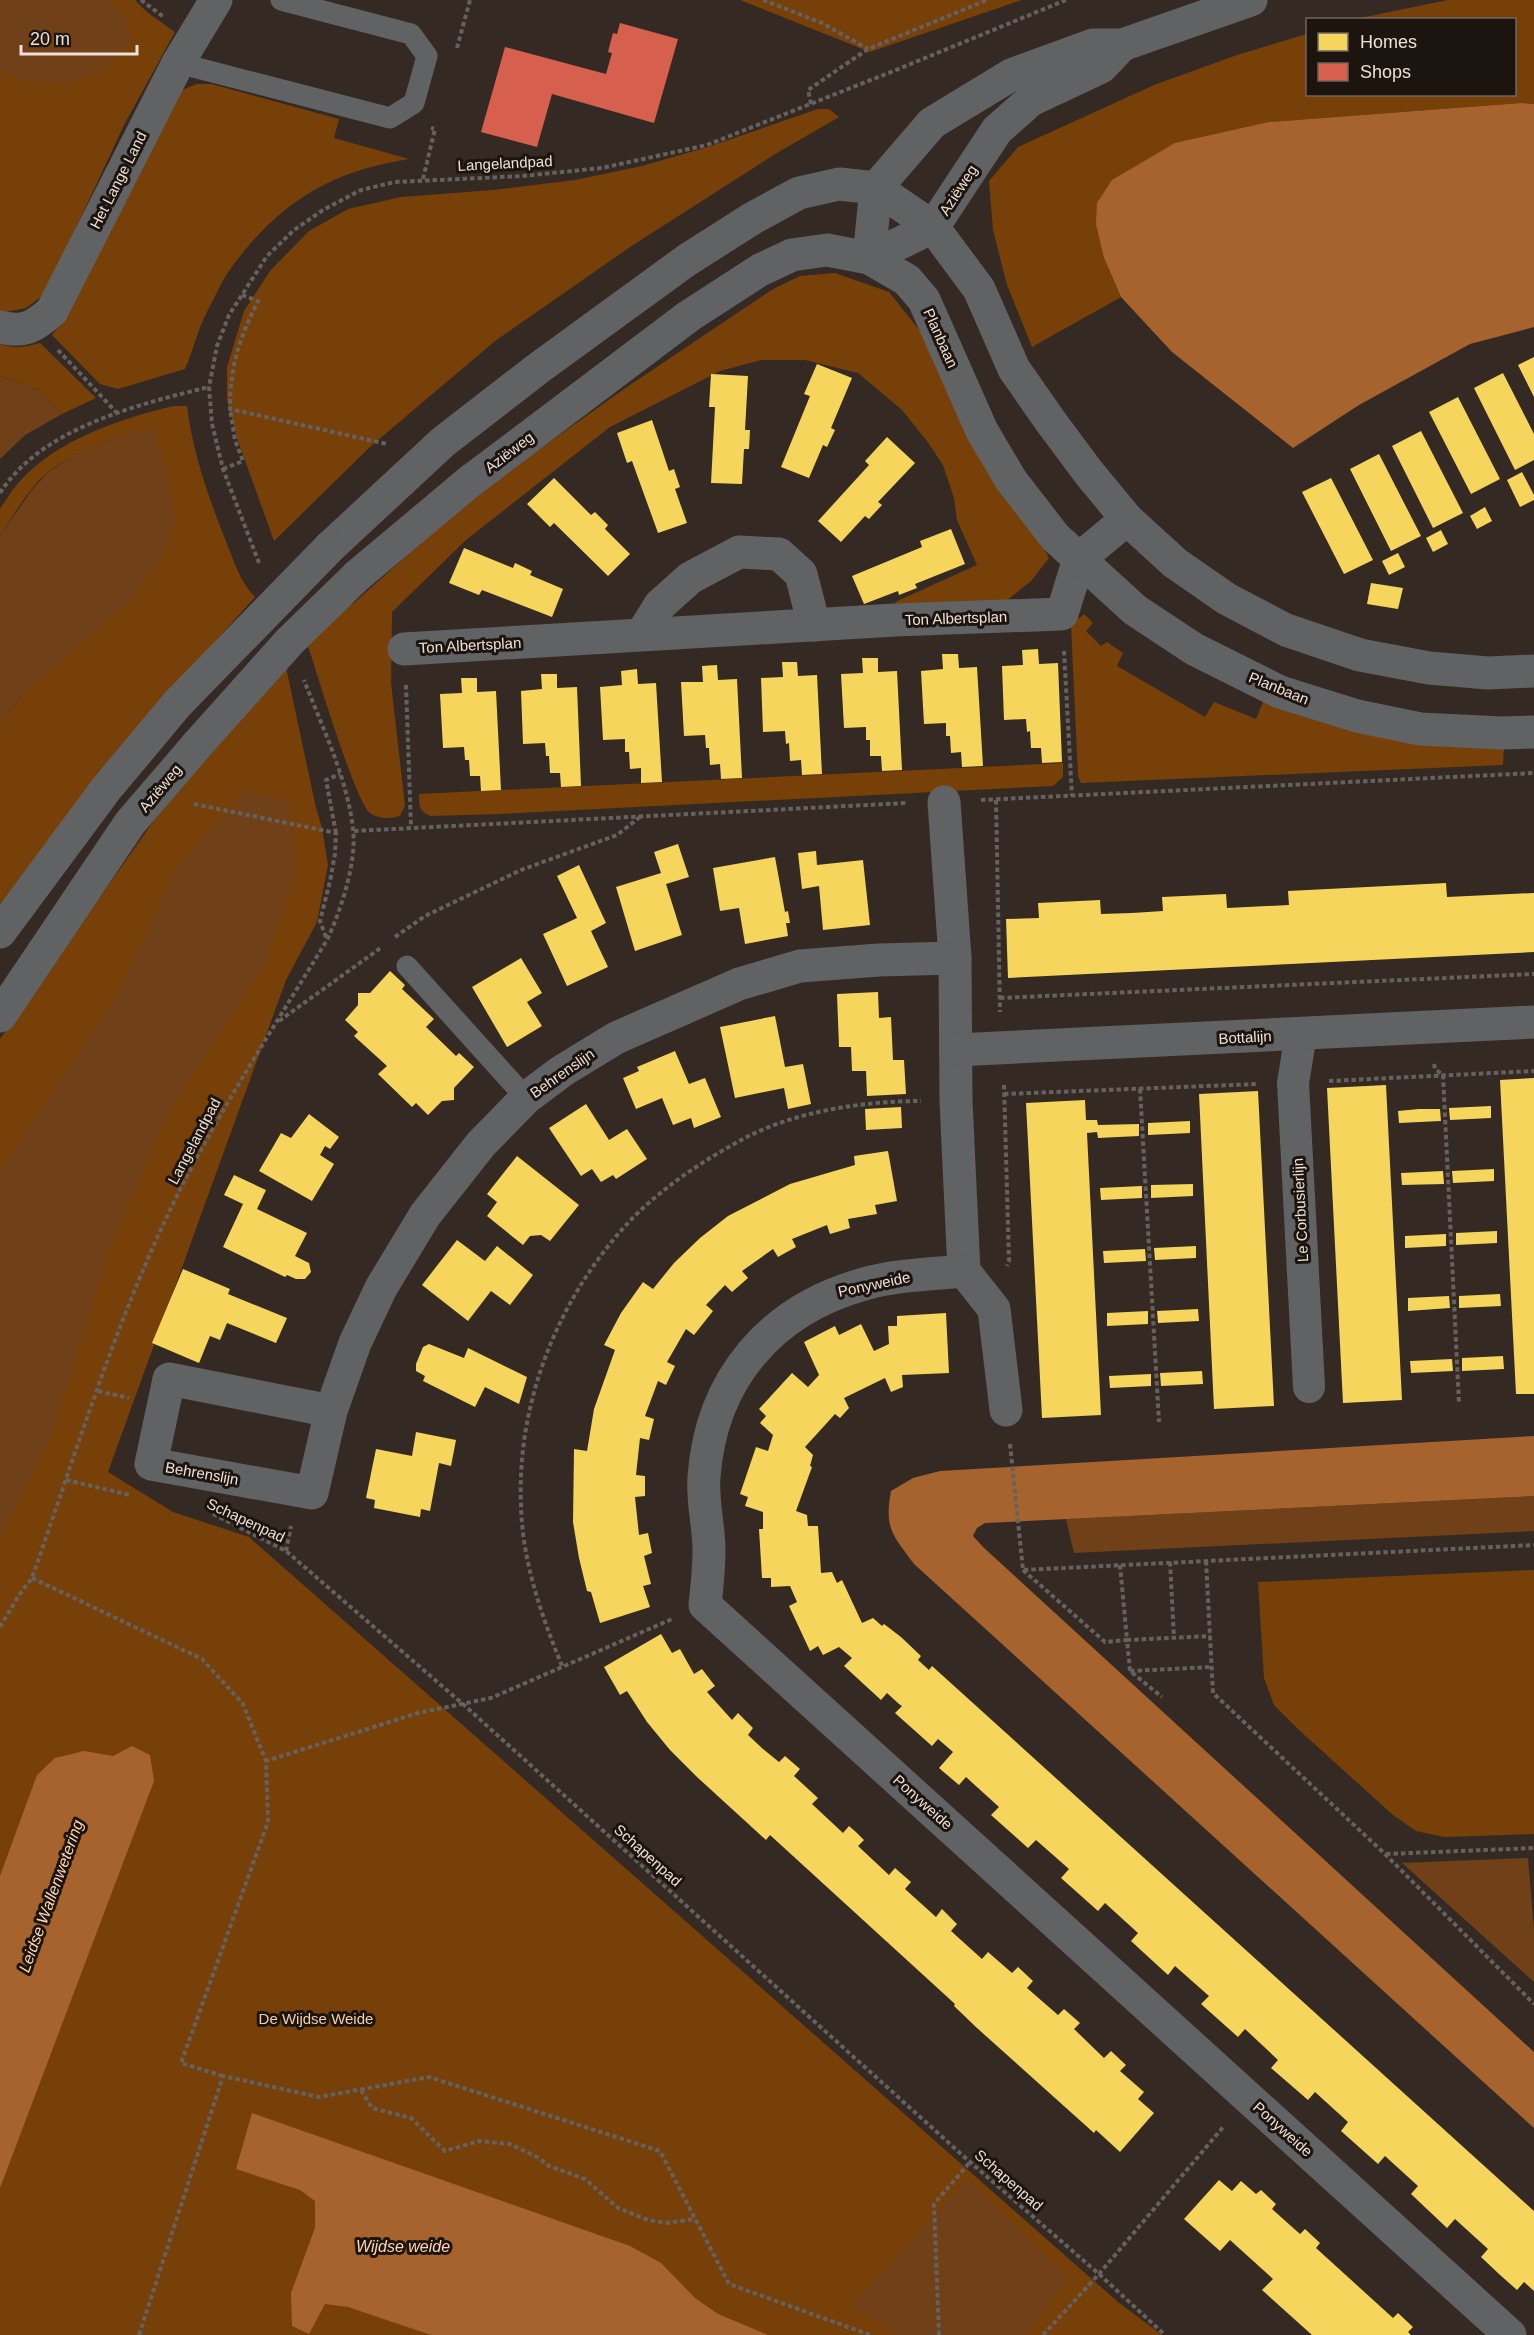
<svg xmlns="http://www.w3.org/2000/svg" width="1534" height="2335" font-family="Arial,sans-serif">
	<style>
		.green { fill: #774009 }
		.forest { fill: #704018 }
		.water { fill: #a7632e }
		.homes { fill: #f6d55c }
		.shops { fill: #d6604d }
		.lines { fill: none; stroke-linecap: round; stroke-linejoin: round }
		.path { stroke: #64615f; stroke-width: 4; stroke-dasharray: 4.5 3; stroke-linecap: butt }
		.service { stroke: #616263; stroke-width: 21 }
		.pedestrian { stroke: #616263; stroke-width: 32 }
		.minor { stroke: #616263; stroke-width: 33 }
		.tertiary { stroke: #616263; stroke-width: 33 }
		.tertiary-bridge { stroke: #616263; stroke-width: 33 }
		.labels { text-anchor: middle; dominant-baseline: central; stroke-width: 6; stroke-linejoin: round; paint-order: stroke }
		.street-label { font-size: 15px; fill: #eee0d8; stroke: #1c140e }
		.park-label { font-size: 15px; fill: #f4ccb0; stroke: #1c140e }
		.water-label { font-size: 16px; font-style: italic; fill: #ffd6ba; stroke: #1c140e }
	</style>
	<rect width="100%" height="100%" fill="#342a23"/>
	<!-- green -->
	<g class="green">
		<path d="M0,0H135L148,13L175,32L124,125L45,294L26,308L0,313Z"/>
		<path d="M740,0H1022L870,52Z"/>
		<path d="M1448,0H1534V104L1521,103L1269,122L1104,258L1121,297L1032,347L1007,285L993,230L989,181L1018,147L1154,85L1237,55L1307,34L1308,94H1514V20L1355,19Z"/>
		<path d="M197,84H211L339,119L334,138L409,159C347,169 304,188 260,233C246,248 231,266 221,284C214,299 205,314 199,330C194,343 191,356 185,369L118,389L100,384L52,335L68,316L173,98L184,89Z"/>
		<path d="M818,109H829L839,117L777,153L630,247L495,341L371,446L274,541L237,438L227,400V367L244,311L270,271L309,231L348,209L401,197L493,190L575,180L642,166L708,147Z"/>
		<path d="M835,273L889,292L928,341L1049,558L1031,581L1001,605L901,612L895,602L977,565L957,520L954,498L943,465L927,441L902,410L858,373L805,360H761L720,371L610,427L466,540L392,612L391,683L405,806L400,816C391,819 378,819 370,813C356,803 317,674 309,649L301,640L355,602L439,527L498,479L624,389L773,289L800,276Z"/>
		<path d="M40,343L96,398L62,414L39,390L0,376V344C14,349 26,347 40,343Z"/>
		<path d="M174,406H187C193,454 209,499 227,544C235,563 240,582 255,597L113,756L0,904V725L23,694L111,439C89,449 67,458 48,472C28,489 14,515 0,536C0,528 0,516 0,509C2,505 6,500 8,497C41,445 117,419 174,406Z"/>
		<path d="M1084,614L1093,623L1086,631L1101,646L1107,642L1123,653L1117,666L1205,717L1214,702L1256,719L1264,700L1504,747L1503,765L1081,783L1078,776L1071,625Z"/>
		<path d="M284,658L316,808L322,828L328,865L317,922L286,980L108,1472L173,1512L249,1537L1118,2302L1162,2335H0V1039L179,785Z"/>
		<path d="M1063,763V777L1053,786L499,814L431,816C419,812 419,806 419,794Z"/>
		<path d="M1534,1570V1834L1444,1837L1416,1831L1393,1815L1299,1730L1274,1705L1264,1678L1258,1582Z"/>
	</g>
	<!-- forest -->
	<g class="forest">
		<path d="M0,0H108L130,26V44L98,72L68,83L24,81L0,70Z"/>
		<path d="M0,376L39,390L62,414L25,435L0,459Z"/>
		<path d="M153,428L166,471L175,521L158,564L130,600L23,694L0,725V536L31,491L47,473L73,456L111,439Z"/>
		<path d="M245,791L288,801L295,875L264,965L172,1105L109,1249L53,1431L0,1537V1172L116,997L178,865Z"/>
		<path d="M1534,1496V1531L1074,1553L1066,1519Z"/>
		<path d="M1528,1858L1534,1929V1982L1402,1863Z"/>
		<path d="M967,2179L1070,2279L1023,2335H894V2328L852,2306Z"/>
	</g>
	<!-- water -->
	<g class="water">
		<path d="M1521,103L1534,104V327L1470,344L1359,405L1293,448L1172,352L1121,297L1104,258L1096,224L1097,203L1112,180L1175,143L1269,122Z"/>
		<path d="M1534,1436V1496L985,1523L977,1528L973,1536L983,1547L1534,2052V2128L914,1564C893,1535 884,1529 891,1491L913,1478L940,1471Z"/>
		<path d="M132,1746L150,1755L154,1781L0,2188V1876L37,1775L55,1758L84,1751L113,1756Z"/>
		<path d="M252,2113L630,2246L661,2263L695,2298L718,2314L768,2335H431L348,2307L325,2304L309,2334L292,2326L291,2293L315,2228V2201L300,2190L236,2169Z"/>
	</g>
	<!-- homes -->
	<g class="homes">
		<path d="M1534,357V397L1518,365Z"/>
		<path d="M817,364L852,378L831,428L835,430L827,447L823,445L809,478L781,467L810,396L804,394Z"/>
		<path d="M1503,373L1534,434V460L1515,470L1474,388Z"/>
		<path d="M711,374L748,376L745,430H750L749,449H744L742,484L711,483L715,407H709Z"/>
		<path d="M1458,397L1500,479L1471,494L1429,412Z"/>
		<path d="M652,420L669,471L674,469L680,487L675,489L687,523L658,533L632,461L627,463L617,433Z"/>
		<path d="M1421,431L1463,513L1433,528L1392,446Z"/>
		<path d="M887,437L915,463L878,502L882,505L869,519L865,516L841,542L818,521L869,465L865,461Z"/>
		<path d="M1379,454L1421,536L1391,551L1350,469Z"/>
		<path d="M1522,472L1534,495V500L1520,507L1507,480Z"/>
		<path d="M554,478L591,515L595,512L608,525L605,529L630,554L608,576L554,523L550,527L527,504Z"/>
		<path d="M1331,478L1373,560L1344,574L1302,492Z"/>
		<path d="M1485,507L1492,521L1477,529L1470,516Z"/>
		<path d="M951,529L965,564L915,584L917,588L899,595L898,591L864,604L852,576L922,547L920,541Z"/>
		<path d="M1441,530L1448,544L1433,552L1426,538Z"/>
		<path d="M464,548L513,568L515,563L532,571L530,575L563,589L552,617L482,590L479,595L449,583Z"/>
		<path d="M1398,553L1405,567L1389,575L1382,561Z"/>
		<path d="M1371,583L1403,588L1398,609L1367,604Z"/>
		<path d="M1038,649L1039,664L1058,663L1062,762L1042,763L1041,748H1031L1030,731L1027,732L1026,719L1004,720L1002,666L1023,665L1022,650Z"/>
		<path d="M942,654H958L959,668L977,667L983,766L962,767L961,752L951,753L950,736H946V723L924,724L921,671L943,669Z"/>
		<path d="M862,658H878V672L897,671L902,770L882,771L881,756H870V740H866V727L844,728L841,674L863,673Z"/>
		<path d="M782,662H797L798,676L817,675L822,774L802,775L801,760L790,761L789,743L786,744L785,731L763,732L761,678L783,677Z"/>
		<path d="M717,665L718,680L737,679L742,778L721,779L720,764L710,765L709,748H706L705,735L684,736L681,682H703L702,666Z"/>
		<path d="M637,669L638,684L656,683L662,782L641,783V768L630,769L629,752H625V739L603,740L600,687L622,685L621,671Z"/>
		<path d="M541,674H557V688L577,687L581,786L561,787L560,773H550L549,756H546L545,743L523,744L521,691L542,689Z"/>
		<path d="M461,678H477V692L496,691L501,790L481,791L480,776H470L469,760H465L464,747L443,748L440,694L462,693Z"/>
		<path d="M678,844L689,877L666,884L682,935L635,951L616,887L661,873L654,852Z"/>
		<path d="M816,851L817,865L863,860L870,925L823,930L819,886L802,889L798,853Z"/>
		<path d="M775,857L785,912L788,911L790,923H786L788,936L745,944L739,908L720,911L713,868Z"/>
		<path d="M579,865L606,923L591,931L608,967L567,986L543,934L577,918L557,876Z"/>
		<path d="M1446,883L1447,897L1534,893V952L1008,978L1006,919L1039,918L1038,903L1100,900L1101,914L1132,913L1163,911L1162,897L1226,894L1227,908L1289,905L1288,891Z"/>
		<path d="M521,958L542,993L527,1002L542,1026L507,1047L472,987Z"/>
		<path d="M390,971L405,985L402,989L434,1019L426,1027L456,1056L459,1053L474,1067L454,1088V1100L442,1101L428,1115L416,1103L412,1107L378,1074L387,1066L354,1036L358,1032L345,1020L358,1005V993H370Z"/>
		<path d="M878,992L879,1018L891,1017L893,1060H904L906,1094L867,1096L866,1071H852L851,1047H839L837,994Z"/>
		<path d="M775,1016L785,1067L803,1064L811,1104L788,1109L784,1088L735,1098L720,1027Z"/>
		<path d="M675,1051L689,1084L705,1078L721,1117L694,1128L691,1118L673,1125L662,1098L636,1109L623,1078L639,1071L637,1067Z"/>
		<path d="M1534,1078V1394H1516L1500,1080Z"/>
		<path d="M1386,1085L1402,1400L1343,1403L1327,1088Z"/>
		<path d="M1258,1091L1274,1406L1214,1409L1199,1094Z"/>
		<path d="M1085,1100L1086,1120H1097L1098,1125L1139,1124V1136L1098,1138L1097,1132L1087,1133L1101,1415L1042,1418L1026,1103Z"/>
		<path d="M586,1104L609,1140L627,1129L647,1159L616,1179L613,1175L601,1182L592,1169L581,1176L549,1128Z"/>
		<path d="M1491,1106V1118L1450,1120L1449,1108Z"/>
		<path d="M901,1107L902,1128L866,1130L865,1109Z"/>
		<path d="M1419,1109H1440L1441,1121L1399,1123L1398,1111Z"/>
		<path d="M309,1114L339,1137L330,1149L325,1146L320,1155L334,1164L312,1201L259,1171L281,1133L291,1138Z"/>
		<path d="M1190,1121V1133L1148,1135V1123Z"/>
		<path d="M888,1151L897,1201L875,1205L877,1214L848,1219L850,1228L830,1234L827,1225L792,1239L796,1247L778,1257L773,1249L742,1271L748,1278L732,1292L725,1285L706,1305L713,1311L694,1335L686,1329L667,1362L675,1366L666,1385L658,1381L645,1416L654,1419L649,1440L640,1438L636,1475L645,1476V1496L635,1497L639,1535L648,1533L652,1553L644,1556L651,1584L643,1586L650,1607L600,1623L591,1592L587,1591L579,1558L573,1522L574,1449L587,1451L594,1409L615,1350L604,1345L621,1313L643,1282L653,1289L674,1263L700,1238L728,1216L790,1184L855,1165L854,1156Z"/>
		<path d="M517,1156L579,1205L550,1241L541,1235L530,1236L523,1245L487,1216L497,1202L487,1194Z"/>
		<path d="M1494,1169V1181L1453,1183L1452,1171Z"/>
		<path d="M1443,1171L1444,1184L1402,1185L1401,1173Z"/>
		<path d="M234,1175L266,1190L257,1209L307,1233L295,1256L309,1263L311,1272L305,1279H296L287,1275L285,1277L223,1247L243,1204L224,1195Z"/>
		<path d="M1193,1184V1196L1151,1198V1185Z"/>
		<path d="M1142,1186V1198L1101,1200L1100,1188Z"/>
		<path d="M1497,1231V1243L1456,1245V1233Z"/>
		<path d="M1446,1234V1246L1405,1248V1236Z"/>
		<path d="M457,1240L485,1261L497,1246L533,1275L510,1305L491,1291L468,1321L422,1285Z"/>
		<path d="M1196,1246V1258L1155,1260L1154,1248Z"/>
		<path d="M1145,1249L1146,1261L1104,1263L1103,1251Z"/>
		<path d="M183,1269L230,1289L228,1294L287,1318L276,1343L227,1323L220,1340L210,1336L199,1363L152,1343Z"/>
		<path d="M1500,1294L1501,1306L1459,1308V1296Z"/>
		<path d="M1449,1296L1450,1308L1408,1311V1298Z"/>
		<path d="M1198,1309L1199,1321L1158,1323L1157,1311Z"/>
		<path d="M1148,1311V1324L1107,1326V1313Z"/>
		<path d="M946,1313L949,1373L902,1375L903,1387L891,1392L885,1378L844,1398L849,1408L840,1418L835,1414L805,1447L813,1455L810,1466L812,1467L796,1511L807,1515L808,1526H818L821,1573L832,1572L837,1583L842,1580L862,1623L873,1618L882,1626L884,1624L901,1637L921,1656L918,1660L929,1670L932,1666L1534,2211V2291L1524,2282L1517,2290L1499,2274L1481,2257L1488,2249L1455,2219L1447,2228L1411,2194L1418,2186L1385,2156L1378,2164L1341,2131L1348,2122L1315,2092L1308,2100L1271,2068L1278,2060L1245,2029L1238,2037L1201,2004L1209,1996L1175,1966L1168,1975L1131,1941L1138,1933L1105,1903L1098,1911L1061,1878L1069,1869L1036,1840L1028,1848L991,1815L999,1807L966,1777L959,1785L939,1768L953,1752L938,1739L932,1746L895,1713L902,1706L899,1704L887,1693L881,1700L844,1666L852,1658L839,1647L823,1655L818,1646L810,1651L789,1606L797,1602L790,1586L771,1587V1578H762L759,1529H763V1512L745,1506L748,1497L740,1494L756,1447L768,1451L773,1435L760,1423L766,1416L759,1409L792,1373L808,1387L819,1375L804,1342L835,1326L839,1335L861,1324L874,1351L889,1344L888,1326H897V1316Z"/>
		<path d="M429,1344L464,1358L468,1348L527,1377L519,1404L485,1387L475,1407L423,1381L425,1376L416,1371V1364L423,1347Z"/>
		<path d="M1503,1356L1504,1369L1462,1371V1358Z"/>
		<path d="M1452,1359L1453,1371L1411,1373L1410,1361Z"/>
		<path d="M1202,1371L1203,1384L1161,1386L1160,1373Z"/>
		<path d="M1151,1374V1386L1110,1388L1109,1376Z"/>
		<path d="M416,1432L456,1440L451,1466L439,1463L430,1511L421,1509L420,1517L374,1508L375,1500L366,1498L376,1449L412,1456Z"/>
		<path d="M661,1634L672,1653L680,1649L694,1674L702,1669L715,1686L707,1692L732,1720L738,1713L753,1728L748,1735L763,1749L779,1762L785,1756L800,1769L794,1776L818,1798L812,1804L843,1833L849,1826L857,1833L864,1840L858,1846L889,1875L895,1868L911,1882L905,1889L936,1917L942,1909L957,1924L951,1931L982,1959L988,1952L1012,1973L1018,1967L1033,1981L1027,1988L1058,2015L1064,2009L1080,2023L1074,2029L1104,2058L1111,2051L1126,2065L1120,2071L1144,2092L1138,2099L1154,2113L1120,2152L1096,2130L1094,2133L977,2028L954,2006L955,2004L770,1835L766,1840L697,1777L670,1750L647,1722L627,1691L620,1695L604,1667Z"/>
		<path d="M1219,2180L1232,2191L1241,2181L1256,2194L1261,2190L1276,2204L1272,2209L1300,2234L1305,2229L1320,2243L1316,2248L1393,2318L1398,2313L1413,2327L1408,2332L1411,2335H1312L1262,2290L1273,2279L1230,2240L1220,2251L1184,2219Z"/>
	</g>
	<!-- shops -->
	<path class="shops" d="M620,23L678,39L654,123L552,94L537,147L481,132L505,47L606,74L612,53L608,52L613,33L617,34Z"/>
	<g class="lines">
		<!-- path -->
		<g class="path">
			<path d="M141,0L165,18"/>
			<path d="M763,0L822,23L868,49"/>
			<path d="M457,48L470,0"/>
			<path d="M811,104L808,90L868,49L987,0"/>
			<path d="M423,179L435,129L431,128"/>
			<path d="M242,295L258,301C239,339 230,366 230,409L387,444"/>
			<path d="M58,350L116,412"/>
			<path d="M223,469L243,461L235,440L230,409"/>
			<path d="M0,493C41,428 139,404 209,387"/>
			<path d="M259,563L223,469L212,424L209,387L217,346L229,315L267,256L294,230L323,210L361,190L395,182L523,176L602,168L707,145L896,70L1066,0"/>
			<path d="M1064,651L1072,796"/>
			<path d="M406,685L411,827"/>
			<path d="M981,800L1534,773"/>
			<path d="M996,800L1000,1012"/>
			<path d="M194,804L336,833L335,854L330,881L320,921L327,940"/>
			<path d="M354,831L907,803"/>
			<path d="M336,833L326,780L340,774"/>
			<path d="M395,937L425,916L521,870L617,835L640,817"/>
			<path d="M1000,998L1534,974"/>
			<path d="M279,1021L382,947"/>
			<path d="M1434,1064L1435,1069L1443,1075L1459,1404"/>
			<path d="M1329,1081L1534,1071"/>
			<path d="M1004,1085L1009,1261L1007,1266"/>
			<path d="M1140,1089L1159,1422"/>
			<path d="M1004,1094L1258,1084"/>
			<path d="M98,1391L129,1398"/>
			<path d="M1010,1444L1023,1570L1534,1545"/>
			<path d="M66,1480L130,1495"/>
			<path d="M213,1514L286,1551L464,1705L970,2162L1099,2274L1165,2335"/>
			<path d="M286,1551L291,1526"/>
			<path d="M1206,1561L1213,1693L1385,1854L1534,2004"/>
			<path d="M1170,1562L1174,1638"/>
			<path d="M1120,1565L1127,1640L1210,1636"/>
			<path d="M1023,1570L1105,1642L1127,1640L1130,1671L1162,1697"/>
			<path d="M32,1578L202,1659L243,1704L266,1761"/>
			<path d="M0,1627L19,1595L32,1578C76,1453 115,1323 173,1204C218,1112 274,1027 327,940C341,910 357,862 353,829C347,777 322,727 304,680"/>
			<path d="M562,1666C541,1614 522,1561 521,1504C517,1406 555,1307 619,1233C652,1194 700,1162 745,1138C796,1111 865,1101 921,1101"/>
			<path d="M1130,1671L1212,1667"/>
			<path d="M1386,1854L1534,1848"/>
			<path d="M223,2076L181,2063L268,1822L266,1761L418,1713L491,1698L672,1619"/>
			<path d="M361,2090L372,2108L411,2118L445,2151L479,2141L510,2144L537,2157L549,2166L585,2179L618,2208L648,2220L667,2223L695,2219"/>
			<path d="M139,2335L223,2076L319,2097L429,2077L660,2151L729,2284L870,2335"/>
			<path d="M939,2335L934,2204L970,2162"/>
			<path d="M1043,2335L1099,2274L1224,2126"/>
		</g>
		<!-- service -->
		<g class="service">
			<path d="M178,63L390,118L414,103L427,56L411,34L281,0"/>
			<path d="M407,966L526,1098"/>
		</g>
		<!-- pedestrian -->
		<path class="pedestrian" d="M1301,1034L1293,1083L1309,1387"/>
		<!-- minor -->
		<g class="minor">
			<path d="M876,188L932,123L1011,75L1093,45H1122L1251,0"/>
			<path d="M933,227L997,130L1031,100L1101,67L1122,45"/>
			<path d="M0,327C24,333 34,327 52,311L178,63L216,0"/>
			<path d="M642,634L660,605L690,578L739,552L779,554L801,574L814,625"/>
			<path d="M404,649L895,620L1062,614L1079,559L1127,519"/>
			<path d="M944,802L955,958L956,1101L964,1271L994,1309L1006,1410"/>
			<path d="M956,1050L1534,1022"/>
			<path d="M964,1271C931,1274 896,1275 864,1284C770,1310 711,1380 704,1477C702,1502 709,1526 709,1550C709,1568 707,1587 705,1605L1510,2335"/>
			<path d="M331,1411L169,1379L151,1464L312,1493L331,1411L355,1343L381,1288L425,1215L481,1144L526,1098L562,1071L616,1038L739,984L800,966L879,960L955,958"/>
		</g>
		<!-- tertiary -->
		<g class="tertiary">
			<path d="M869,258L907,280L924,300L982,431L1011,480L1055,537L1135,610L1194,649L1280,692L1357,716L1420,729L1502,733L1534,732"/>
			<path d="M869,258L876,188"/>
			<path d="M330,547L443,442L540,367L687,260L753,218L799,193L839,184L876,188L933,227L979,289L1014,369L1051,422L1089,473L1127,519L1175,563L1227,599L1286,630L1360,655L1429,668L1488,673L1534,671"/>
			<path d="M358,575L469,482L689,316L760,270L792,255L827,250L869,258L933,227"/>
			<path d="M0,932L106,789L177,704"/>
			<path d="M0,1016L130,823L197,745"/>
		</g>
		<!-- tertiary-bridge -->
		<g class="tertiary-bridge">
			<path d="M177,704L330,547"/>
			<path d="M197,745L290,641L358,575"/>
		</g>
	</g>
	<g class="labels">
		<!-- street labels -->
		<g class="street-label">
			<text transform="translate(505 163) rotate(-3)">Langelandpad</text>
			<text transform="translate(118 180) rotate(-63)">Het Lange Land</text>
			<text transform="translate(958 190) rotate(-57)">Aziëweg</text>
			<text transform="translate(941 338) rotate(66)">Planbaan</text>
			<text transform="translate(509 452) rotate(-37)">Aziëweg</text>
			<text transform="translate(956 618) rotate(-2)">Ton Albertsplan</text>
			<text transform="translate(470 645) rotate(-3)">Ton Albertsplan</text>
			<text transform="translate(1279 688) rotate(22)">Planbaan</text>
			<text transform="translate(160 788) rotate(-50)">Aziëweg</text>
			<text transform="translate(1245 1037) rotate(-3)">Bottalijn</text>
			<text transform="translate(562 1073) rotate(-35)">Behrenslijn</text>
			<text transform="translate(194 1141) rotate(-62)">Langelandpad</text>
			<text transform="translate(1300 1210) rotate(-93)">Le Corbusierlijn</text>
			<text transform="translate(874 1284) rotate(-12)">Ponyweide</text>
			<text transform="translate(202 1473) rotate(10)">Behrenslijn</text>
			<text transform="translate(246 1520) rotate(25)">Schapenpad</text>
			<text transform="translate(923 1802) rotate(42)">Ponyweide</text>
			<text transform="translate(648 1855) rotate(42)">Schapenpad</text>
			<text transform="translate(1283 2129) rotate(42)">Ponyweide</text>
			<text transform="translate(1009 2180) rotate(41)">Schapenpad</text>
		</g>
		<!-- park labels -->
		<g class="park-label">
			<text x="316" y="2018">De Wijdse Weide</text>
		</g>
		<!-- water labels -->
		<g class="water-label">
			<text transform="translate(51 1896) rotate(-70)">Leidse Wallenwetering</text>
			<text x="403" y="2246">Wijdse weide</text>
		</g>
	</g>
	<!-- legend -->
	<rect x="1306" y="18" width="210" height="78" fill="#1c140e" stroke="#70665f" stroke-width="1.5"/>
	<rect x="1318" y="33" width="30" height="18" fill="#f6d55c" stroke="#70665f" stroke-width="1.5"/>
	<text x="1360" y="48" font-size="18" fill="#eee0d8">Homes</text>
	<rect x="1318" y="63" width="30" height="18" fill="#d6604d" stroke="#70665f" stroke-width="1.5"/>
	<text x="1360" y="78" font-size="18" fill="#eee0d8">Shops</text>
	<!-- scale -->
	<path d="M21 45v9h116v-9" fill="none" stroke="#eee0d8" stroke-width="3"/>
	<text x="30" y="45" font-size="18" fill="#eee0d8" stroke="#1c140e" stroke-width="4.5" paint-order="stroke">20 m</text>
</svg>
